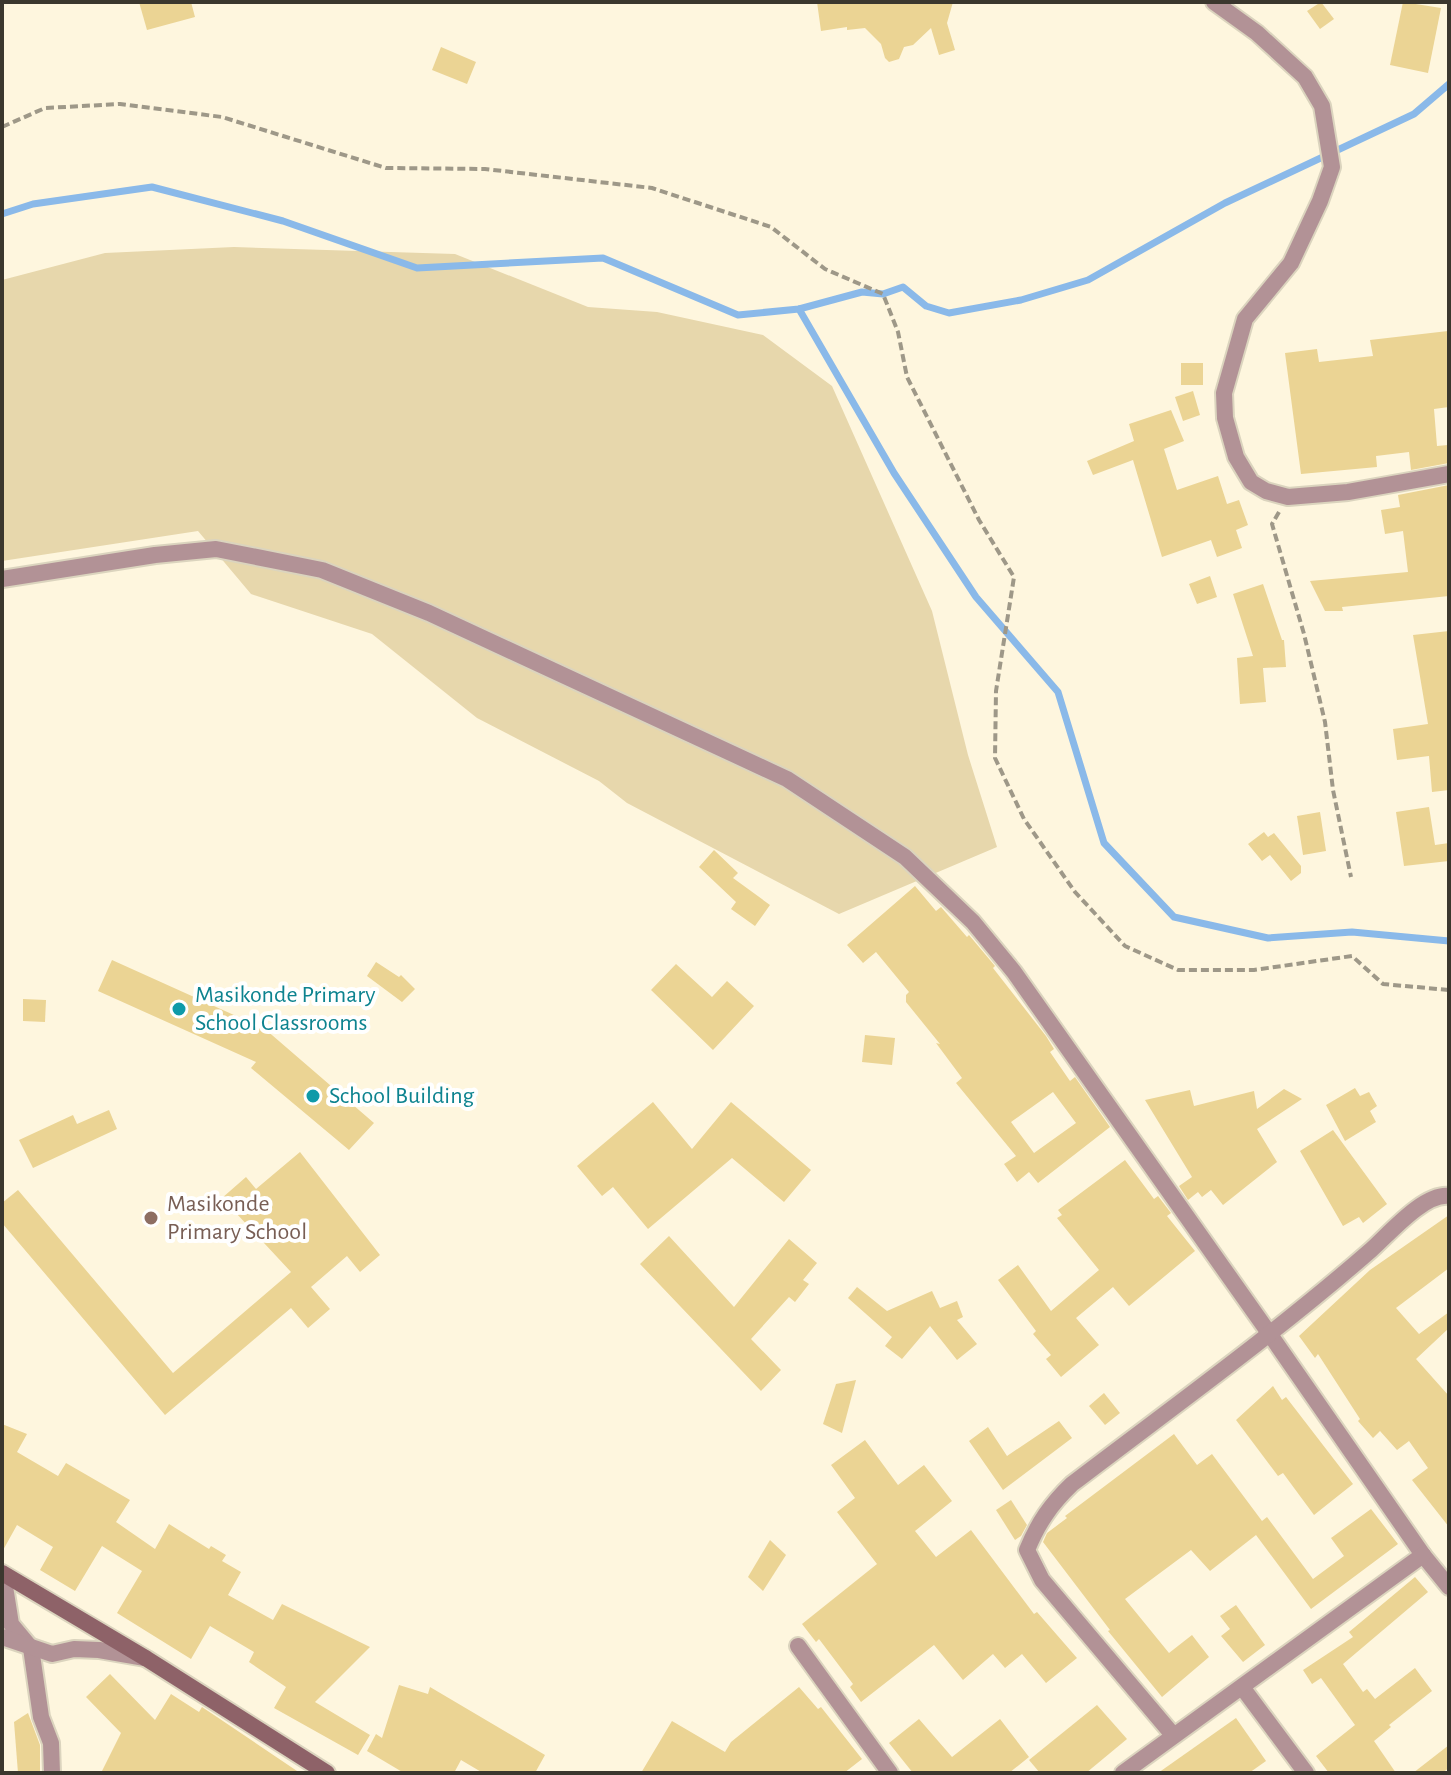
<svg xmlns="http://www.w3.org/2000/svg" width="1451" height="1775" font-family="'Alegreya Sans',sans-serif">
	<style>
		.green { fill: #e7d7ac }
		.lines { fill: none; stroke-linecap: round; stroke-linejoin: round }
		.stream { stroke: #8ab9e9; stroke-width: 7 }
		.building { fill: #ebd494; fill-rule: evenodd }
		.minor-casing { stroke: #dbd4be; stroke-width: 20 }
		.secondary-casing { stroke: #dbd4be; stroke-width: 20 }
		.path { stroke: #9e9888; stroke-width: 4; stroke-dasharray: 8 4; stroke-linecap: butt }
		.minor { stroke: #b29296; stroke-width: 16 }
		.secondary { stroke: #8e6268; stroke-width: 16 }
		.culture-dot { fill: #0f9aa8; stroke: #fff; stroke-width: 3 }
		.education-dot { fill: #8d6e63; stroke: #fff; stroke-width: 3 }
		.labels { text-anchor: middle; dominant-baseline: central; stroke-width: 8; stroke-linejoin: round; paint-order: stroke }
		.culture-label { font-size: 24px; fill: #0d838f; stroke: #fff; text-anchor: start }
		.education-label { font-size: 24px; fill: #785e54; stroke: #fff; text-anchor: start }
	</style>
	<rect width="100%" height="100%" fill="#fef6de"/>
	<!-- green -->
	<path class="green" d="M234,247L455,254L588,307L657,312L763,335L832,386L932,611L968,755L997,847L839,914L627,803L599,781L477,718L372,634L251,594L198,531L2,561V280L105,253Z"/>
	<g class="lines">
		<!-- stream -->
		<g class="stream">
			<path d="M2,214L33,204L152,187L283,221L417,268L603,258L738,315L799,309L862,292L883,294L903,287L926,306L949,313L1021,300L1088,280L1225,203L1414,114L1449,84"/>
			<path d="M799,309L894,473L976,597L1058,692L1104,843L1174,917L1268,938L1352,932L1449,941"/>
		</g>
	</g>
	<!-- building -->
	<g class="building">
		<path d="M139,2H191L195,17L147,30Z"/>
		<path d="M817,2H953L947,23L955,50L939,55L931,28L913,45L904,47L899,59L889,62L885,58L881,44L865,28L847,30V27L821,31Z"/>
		<path d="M1321,2L1334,19L1320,29L1307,11Z"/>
		<path d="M1403,2L1441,8L1428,73L1390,65Z"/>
		<path d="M441,47L476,62L467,84L432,70Z"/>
		<path d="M1448,331L1449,407L1434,409L1437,446L1448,445L1449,463L1411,470L1409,452L1376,456L1377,467L1301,474L1285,353L1317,349L1319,362L1373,356L1370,340Z"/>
		<rect x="1181" y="363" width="22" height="22"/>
		<path d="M1193,391L1200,415L1183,421L1175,397Z"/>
		<path d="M1171,410L1184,441L1164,449L1177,490L1218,476L1227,504L1239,500L1248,525L1236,530L1242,548L1217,557L1211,540L1162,557L1133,460L1093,475L1087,461L1134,441L1129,424Z"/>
		<path d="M1449,485V596L1342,607L1343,611H1325L1310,581L1408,572L1403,531L1385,534L1381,510L1400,507L1398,495Z"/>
		<path d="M1210,576L1217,597L1197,604L1189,584Z"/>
		<path d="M1263,584L1282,640H1284L1286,667L1263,668L1266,702L1240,704L1237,658L1253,656L1233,594Z"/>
		<path d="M1449,631V790L1432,792L1429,756L1397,760L1393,729L1428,724L1413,635Z"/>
		<path d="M1429,807L1435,845L1449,843V861L1404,866L1396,812Z"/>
		<path d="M1320,812L1326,851L1303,855L1297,816Z"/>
		<path d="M1264,832L1268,837L1274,833L1301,866V873L1291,881L1270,855L1262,861L1248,844Z"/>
		<path d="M714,850L738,873L733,878L770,905L755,926L731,909L736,902L699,867Z"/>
		<path d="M915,886L936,911L941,907L967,937L969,935L995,966L993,968L1046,1036L1054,1049L1050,1052L1070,1081L1075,1077L1110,1127L1038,1183L1029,1172L1017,1182L1004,1164L1016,1156L956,1083L962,1078L936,1043L940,1044L906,1002V995L909,992L876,952L863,963L847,945ZM1053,1092L1076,1123L1034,1153L1011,1122Z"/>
		<path d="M112,960L265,1029L374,1123L349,1150L251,1068L256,1062L98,991Z"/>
		<path d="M376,962L399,977L401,975L415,989L402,1002L367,976Z"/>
		<path d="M676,964L712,997L727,981L754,1006L713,1050L651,990Z"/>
		<path d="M23,999L46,1000L45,1022L23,1021Z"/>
		<path d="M865,1035L895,1038L892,1065L862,1062Z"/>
		<path d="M1355,1088L1360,1096L1369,1092L1377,1106L1370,1111L1376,1122L1345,1141L1326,1105Z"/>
		<path d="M1284,1089L1302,1099L1257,1129L1277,1162L1223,1205L1211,1190L1202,1197L1198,1192L1188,1200L1179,1186L1192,1177L1145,1100L1190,1090L1194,1106L1254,1091L1257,1109Z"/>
		<path d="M653,1102L692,1149L731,1102L811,1170L784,1202L732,1158L648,1229L613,1187L602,1196L577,1166Z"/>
		<path d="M109,1110L117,1129L33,1168L19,1140L73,1115L77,1124Z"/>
		<path d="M1333,1130L1387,1204L1363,1223L1359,1217L1343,1226L1300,1151Z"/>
		<path d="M300,1152L380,1255L360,1272L347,1256L311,1287L330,1309L308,1328L291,1308L165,1415L2,1223V1203L18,1190L173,1373L291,1272L222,1198L246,1177L256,1189Z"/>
		<path d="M1125,1160L1154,1199L1158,1196L1171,1213L1167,1216L1195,1251L1129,1306L1113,1287L1076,1318L1099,1345L1061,1377L1046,1359L1051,1355L1033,1334L1036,1331L998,1280L1018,1265L1051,1311L1099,1270L1057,1218L1062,1215L1058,1210Z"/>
		<path d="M1449,1215V1268L1396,1308L1419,1334L1449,1312V1328L1416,1359L1449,1396V1527L1412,1480L1428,1468L1409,1441L1397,1450L1380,1431L1373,1438L1358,1421L1360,1419L1318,1354L1315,1358L1299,1336L1370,1270Z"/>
		<path d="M669,1236L734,1307L789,1239L817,1263L803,1280L809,1284L795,1302L789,1297L751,1339L781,1370L761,1391L640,1264Z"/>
		<path d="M857,1287L887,1311L932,1291L940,1308L957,1301L963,1317L957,1320L977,1344L957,1360L930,1326L902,1359L885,1346L892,1337L848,1298Z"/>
		<path d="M856,1380L842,1433L823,1424L836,1384Z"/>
		<path d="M1273,1386L1282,1400L1286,1397L1353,1484L1314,1515L1283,1473L1278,1476L1236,1420Z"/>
		<path d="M1104,1393L1120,1413L1105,1425L1089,1406Z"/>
		<path d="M1059,1421L1072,1438L1003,1490L969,1441L988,1427L1007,1456Z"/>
		<path d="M2,1424L27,1434L17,1452L58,1476L66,1463L130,1500L116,1522L155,1549L169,1524L209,1549L211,1546L226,1555L222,1561L241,1572L228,1595L273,1620L282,1604L370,1647L315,1702L370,1735L358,1755L274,1708L286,1687L249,1662L254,1652L210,1626L191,1659L117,1613L142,1571L102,1546L75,1591L40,1570L53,1547L17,1525L2,1552Z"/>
		<path d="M1174,1434L1197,1465L1212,1454L1262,1521L1267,1517L1313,1579L1344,1556L1331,1538L1371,1509L1398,1544L1311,1609L1256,1535L1210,1571L1191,1550L1125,1599L1169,1653L1192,1635L1209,1657L1162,1697L1108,1631L1110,1630L1043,1542L1047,1533L1067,1518L1065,1516Z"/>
		<path d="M865,1440L898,1485L924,1465L952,1501L915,1531L936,1557L971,1530L1034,1614L1037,1612L1077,1658L1046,1683L1022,1654L1005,1668L993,1654L963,1680L934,1645L861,1702L850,1687L853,1684L819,1639L816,1642L802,1624L877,1564L837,1512L855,1498L831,1465Z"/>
		<path d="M1011,1500L1027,1525L1021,1536L1015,1540L996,1510Z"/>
		<path d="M770,1540L786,1555L763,1591L748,1577Z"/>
		<path d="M1415,1577L1428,1592L1343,1664L1363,1692L1367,1689L1375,1699L1415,1668L1432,1691L1389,1725L1391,1727L1374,1741L1396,1773H1329L1316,1756L1355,1725L1321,1678L1312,1684L1303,1670L1353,1637L1349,1632Z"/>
		<path d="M1236,1605L1265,1645L1243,1662L1221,1636L1230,1629L1220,1616Z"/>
		<path d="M110,1674L155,1720L171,1694L199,1712L202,1707L217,1717L300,1773H101L121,1733L86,1697Z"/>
		<path d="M399,1685L428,1694L430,1687L545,1755L535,1773H483L461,1760L454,1773H404L367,1751L376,1734L382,1738Z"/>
		<path d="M799,1687L818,1709L821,1707L862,1759L844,1773H641L672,1721L725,1752L731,1742Z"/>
		<path d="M1097,1705L1127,1739L1086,1773H1040L1029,1760Z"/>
		<path d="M28,1713L40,1745V1773H18L14,1722Z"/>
		<path d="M1236,1718L1266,1761L1249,1773H1158Z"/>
		<path d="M919,1719L952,1757L1000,1719L1029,1757L1009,1773H913L889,1743Z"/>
		<path d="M1449,1745V1768L1442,1773H1413Z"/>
	</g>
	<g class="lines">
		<defs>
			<g id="minor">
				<path d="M1214,2L1257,33L1305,77L1322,106L1332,167L1320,201L1291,263L1245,319L1224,393L1225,418L1236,457L1251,482L1266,491L1288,497L1348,492L1449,474"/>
				<path d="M2,579L155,555L216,549L322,570L429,613L787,779L905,857L973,922L1014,972L1269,1333L1423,1555L1449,1587"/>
				<path d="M3,1574L11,1624L31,1648L41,1717L51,1743L52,1773"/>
				<path d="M2,1637L52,1654L74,1649L99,1650L145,1658"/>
				<path d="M798,1646L890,1773"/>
				<path d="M1242,1687L1306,1773"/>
				<path d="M1173,1735L1042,1580L1027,1550C1038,1523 1051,1504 1072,1484C1173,1407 1276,1333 1371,1250C1390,1233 1424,1193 1449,1196"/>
				<path d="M1123,1773L1423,1555"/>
			</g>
			<path id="secondary" d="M2,1573L147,1659L327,1773"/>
		</defs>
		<!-- minor casing -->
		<use href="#minor" class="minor-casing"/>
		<!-- secondary casing -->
		<use href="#secondary" class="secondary-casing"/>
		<!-- path -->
		<g class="path">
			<path d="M2,127L45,108L120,104L222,117L386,168L485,169L652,188L771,227L825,269L883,294L898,332L907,377L979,520L1014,577L996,691L995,758L1024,819L1075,892L1125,946L1178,970H1254L1352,956L1383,984L1449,990"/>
			<path d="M1279,512L1272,524L1304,634L1325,722L1333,790L1351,877"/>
		</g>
		<!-- minor -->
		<use href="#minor" class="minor"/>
		<!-- secondary -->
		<use href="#secondary" class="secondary"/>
	</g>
	<!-- markers -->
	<g class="culture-dot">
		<circle cx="179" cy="1009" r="8"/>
		<circle cx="313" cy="1096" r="8"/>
	</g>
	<circle class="education-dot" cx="151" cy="1218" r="8"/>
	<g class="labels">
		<!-- culture labels -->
		<g class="culture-label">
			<text x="195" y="995">Masikonde Primary<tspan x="195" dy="28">School Classrooms</tspan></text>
			<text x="329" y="1096">School Building</text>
		</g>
		<!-- education labels -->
		<g class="education-label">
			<text x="167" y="1204">Masikonde<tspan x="167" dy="28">Primary School</tspan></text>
		</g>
	</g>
	<!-- border -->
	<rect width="1451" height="1775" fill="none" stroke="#3b372e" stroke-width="8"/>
</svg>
